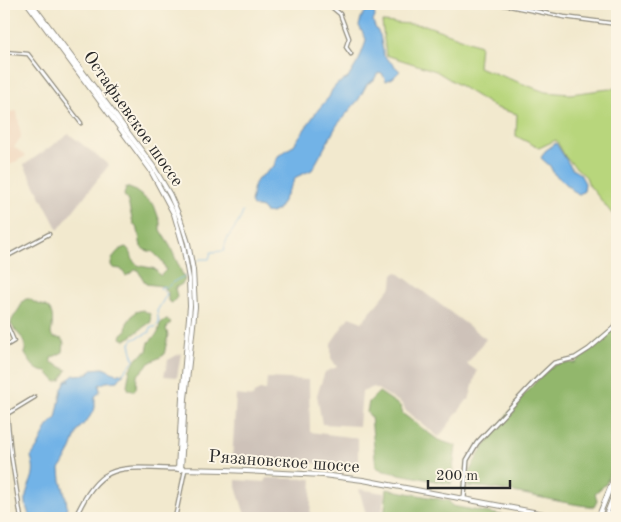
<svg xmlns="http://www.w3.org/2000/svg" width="621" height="522" font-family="'Old Standard TT',serif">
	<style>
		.built { fill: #f0d6bc }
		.industrial { fill: #cec2b9 }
		.green { fill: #b8d67c; stroke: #728054 }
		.forest { fill: #92b76c; stroke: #5e714c }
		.water { fill: #72b3e7; stroke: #4e6f89 }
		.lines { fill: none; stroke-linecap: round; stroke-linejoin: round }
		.stream { stroke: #72b3e7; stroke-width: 1 }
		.minor-casing { stroke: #8e8a7c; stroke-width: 5 }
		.tertiary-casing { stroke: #8e8a7c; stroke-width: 5.5 }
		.secondary-casing { stroke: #8e8a7c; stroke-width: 6 }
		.minor { stroke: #fff; stroke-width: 2.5 }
		.tertiary { stroke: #fff; stroke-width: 3 }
		.secondary { stroke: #fff; stroke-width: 4 }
		.labels { text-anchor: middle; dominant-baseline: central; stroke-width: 4; stroke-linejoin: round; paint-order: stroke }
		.street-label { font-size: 18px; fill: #2b2b2b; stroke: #fcf5e5 }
	</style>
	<rect width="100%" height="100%" fill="#fcf5e5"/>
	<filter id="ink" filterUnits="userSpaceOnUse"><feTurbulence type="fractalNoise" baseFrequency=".02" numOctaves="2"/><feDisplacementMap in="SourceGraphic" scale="10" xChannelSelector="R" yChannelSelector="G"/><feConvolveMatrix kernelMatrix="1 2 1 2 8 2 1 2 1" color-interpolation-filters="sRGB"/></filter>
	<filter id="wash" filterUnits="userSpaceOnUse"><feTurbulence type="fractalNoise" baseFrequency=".0096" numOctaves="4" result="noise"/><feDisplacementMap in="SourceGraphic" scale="20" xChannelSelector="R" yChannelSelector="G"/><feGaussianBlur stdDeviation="1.12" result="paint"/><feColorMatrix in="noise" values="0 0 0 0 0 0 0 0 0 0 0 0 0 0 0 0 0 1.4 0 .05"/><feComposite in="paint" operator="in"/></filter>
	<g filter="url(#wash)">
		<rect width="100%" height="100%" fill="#f2e9ce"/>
		<!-- built -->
		<path class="built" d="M17,111L21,137L14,147L26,156L4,168V113Z"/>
		<!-- industrial -->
		<g class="industrial">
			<path d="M69,134L109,165L58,230L24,165Z"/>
			<path d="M397,272L486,339L467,364L477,371L469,400H467L439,437L406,411L401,403L374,387L362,392L359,426L322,424L317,395L325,372L337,367L331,358V343L349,317L362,322L392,286L393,275Z"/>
			<path d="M181,353L177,377L164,376L168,360Z"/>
			<path d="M267,378L309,380L310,432L358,438V465L232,460L236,395L253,397L254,393L260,390L266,391Z"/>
			<path d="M267,478L312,479L310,518H246L236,487V480L265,482Z"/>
			<path d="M359,489L384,493L382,518H367Z"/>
		</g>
		<!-- green -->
		<path class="green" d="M382,22L425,25L480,45L478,67L545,92L570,94L617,88V220L589,185L586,177L566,158L556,140L539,148L516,136L517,114L496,108L436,71L386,55Z"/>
		<!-- forest -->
		<g class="forest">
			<path d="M126,187L134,190L154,205L160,222V230L170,246L185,280L182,284L175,288L177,297L172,303L168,301V292L162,286L146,284L137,269L126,276L121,269L113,268L111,265C111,258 118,248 126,247C134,255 130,255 134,262C137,267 150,267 155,269L160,276L166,270L162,261L153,252L145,250L141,247L138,230L133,223L128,202L124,195Z"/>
			<path d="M26,299H30C37,305 37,303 45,306C56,311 52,326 51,334L53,337L62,339L64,343L63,352L51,358V362L67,370L61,380L56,382L47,372C34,371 32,364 25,354C28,337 18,337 11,324C11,318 20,310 23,301Z"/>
			<path d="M143,310L150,314L151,322C141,328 135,335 125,340L121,338L122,334L126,331L127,323L135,312Z"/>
			<path d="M167,320L171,322L166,329L168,335L164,355L149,363L137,376L136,389L133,391L129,390L127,386L130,369L137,358L147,351L149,342L158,333L160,324L163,321Z"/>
			<path d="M617,325V452L606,484L595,493L597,501L594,507C551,502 510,488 467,486C468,481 468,476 470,471C478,450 536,375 555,365C561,362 568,363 575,363Z"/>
			<path d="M379,392L400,406L403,414L438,440L456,446L451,484L384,471L376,467L371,417L367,412L369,402Z"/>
			<path d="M387,489L449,501L452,506L512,517V518H384Z"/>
		</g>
		<!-- water -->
		<g class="water">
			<path d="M374,9L375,17L373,21L375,27L380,35L384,56L400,71L393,78L386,81L382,73L377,74L374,80L367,84L359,99L337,125L312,170L296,177L278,210L272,213L265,212L262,208L253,206L251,202L254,185L258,179L274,166L278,156L293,146L317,111L329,97L332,90L337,84L348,78L359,60L365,44L366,39L359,26L361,18L366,11Z"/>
			<path d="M556,143L572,169L580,174L585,183L584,191L578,195L563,181L554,174L550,166L541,158L545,151Z"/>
			<path d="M103,368L116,374L124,373L118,381L106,382L99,385L100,391L95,397V408L89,418L78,430L71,449L60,469L61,480L66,498L67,507L62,517L30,518C29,514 26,508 26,503C24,485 39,479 31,457L38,446L48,426L56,418L62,389L67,380L70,381L69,379L74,375L88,374L92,369Z"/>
		</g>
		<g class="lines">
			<!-- stream -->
			<g class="stream">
				<path d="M365,4L366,10"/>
				<path d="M194,265L200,259H209L211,252L224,251C225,234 238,229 243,212"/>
				<path d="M123,373L134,360L130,344L132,340L150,332V327H156L159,323L157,311L167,294L160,288L163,286L167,288C172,280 185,277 192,273"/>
			</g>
		</g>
	</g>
	<g filter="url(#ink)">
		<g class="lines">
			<defs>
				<g id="minor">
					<path d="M328,4L340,14L349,38L346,47L351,54"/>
					<path d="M500,4L564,17L617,24"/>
					<path d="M4,52L28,54L81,123"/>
					<path d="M4,258L49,234"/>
					<path d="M4,347L14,341L4,318"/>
					<path d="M21,518L11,454L7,414L35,397"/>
					<path d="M175,518L185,470"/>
				</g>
				<g id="tertiary">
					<path d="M464,499L467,460L477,443L539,377L554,363L575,358L589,349L617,325"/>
					<path d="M75,518C102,459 120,468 178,469"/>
				</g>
				<g id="secondary">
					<path d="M28,4L150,169L174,214L183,245L189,279L190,306L182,398L178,469L226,470L323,475L363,480L565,518"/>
					<path d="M32,4L153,166L170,195L180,218L188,243L193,270L195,307L185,399L181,470"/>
					<path d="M598,518L617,471"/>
					<path d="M605,518L617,487"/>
				</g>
			</defs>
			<!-- minor casing -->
			<use href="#minor" class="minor-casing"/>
			<!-- tertiary casing -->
			<use href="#tertiary" class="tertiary-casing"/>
			<!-- secondary casing -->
			<use href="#secondary" class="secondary-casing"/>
			<!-- minor -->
			<use href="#minor" class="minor"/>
			<!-- tertiary -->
			<use href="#tertiary" class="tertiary"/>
			<!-- secondary -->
			<use href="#secondary" class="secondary"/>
		</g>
	</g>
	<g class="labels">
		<!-- street labels -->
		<g class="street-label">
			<text transform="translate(133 119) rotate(55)">Остафьевское шоссе</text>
			<text transform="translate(284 462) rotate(4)">Рязановское шоссе</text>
		</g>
	</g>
	<!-- margin -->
	<rect width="621" height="522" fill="none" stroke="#fcf5e5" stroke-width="20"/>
	<!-- scale -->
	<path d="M428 480v8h82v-8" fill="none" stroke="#2b2b2b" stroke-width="2.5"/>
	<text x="436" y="480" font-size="15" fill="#2b2b2b" stroke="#fcf5e5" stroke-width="4" paint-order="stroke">200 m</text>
</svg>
